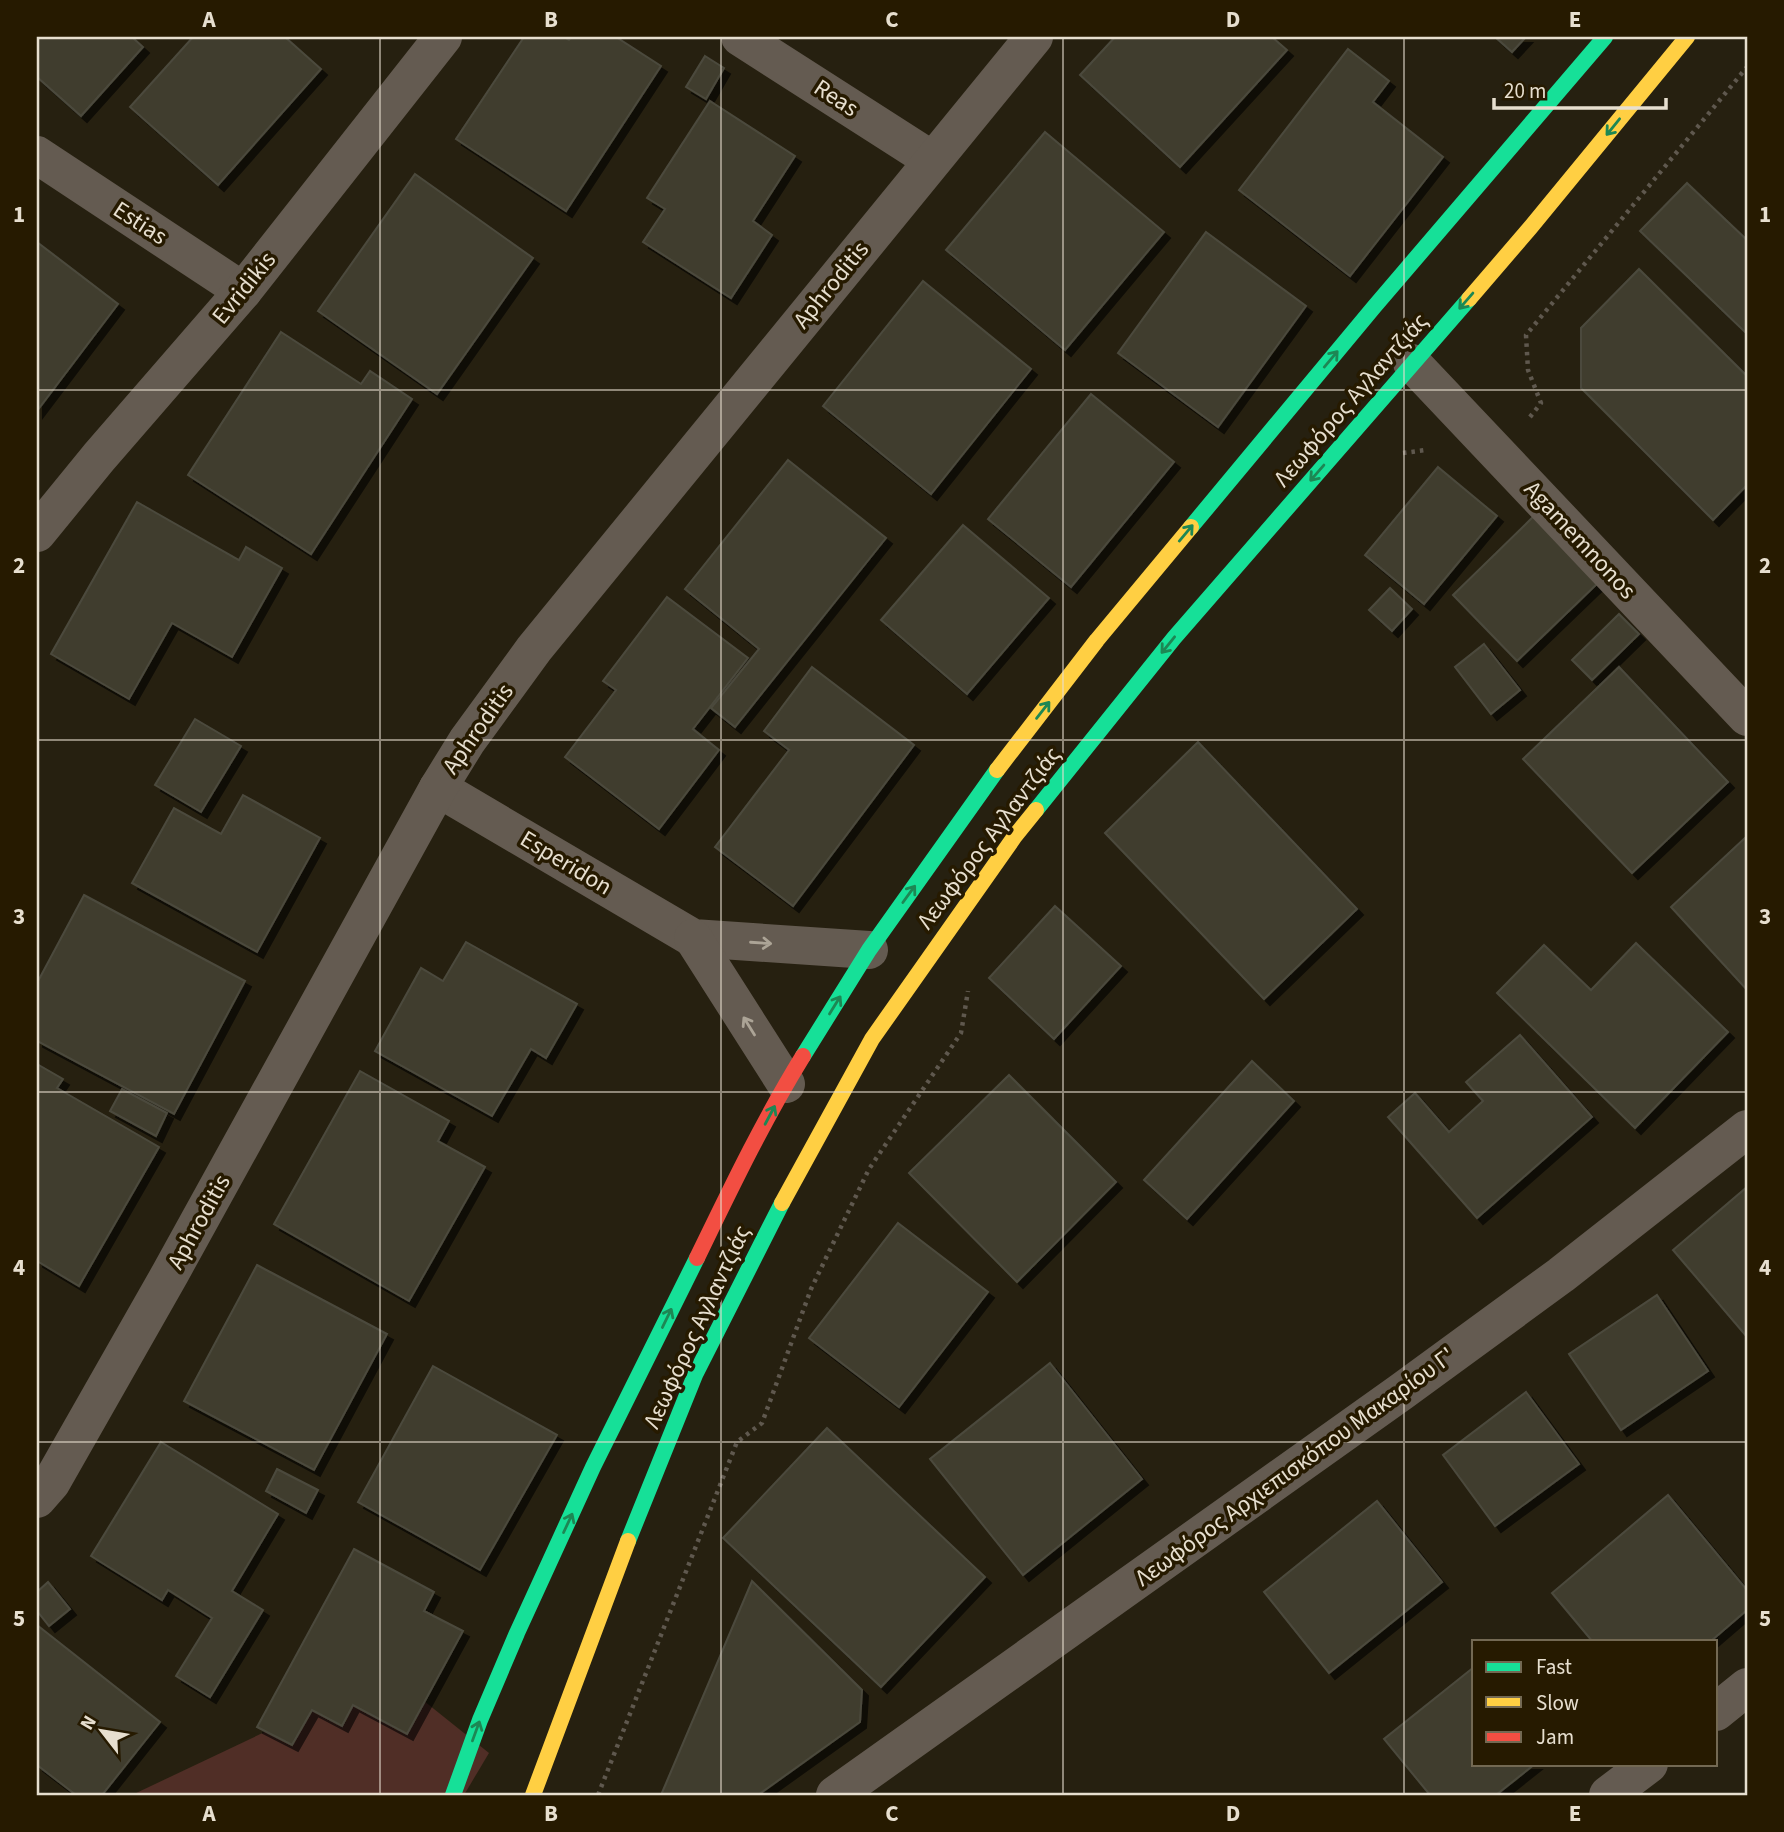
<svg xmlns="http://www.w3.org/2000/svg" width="1784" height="1832" font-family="'Source Sans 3',sans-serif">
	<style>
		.green { fill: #502e26 }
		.building { fill: #413e2f; stroke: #4c4a3d; stroke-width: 2; filter: url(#shadow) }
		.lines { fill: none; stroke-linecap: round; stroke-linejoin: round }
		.path { stroke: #5f584e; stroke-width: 4.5; stroke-dasharray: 3.5 5; stroke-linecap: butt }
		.street { stroke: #645b51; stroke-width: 38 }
		.fast { stroke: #16e098; stroke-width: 16 }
		.slow { stroke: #ffcf43; stroke-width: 16 }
		.jam { stroke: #f24e42; stroke-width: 16 }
		.oneway { stroke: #1d8754 }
		.oneway2 { stroke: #aca496 }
		.grid { fill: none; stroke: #e7dfcf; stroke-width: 2; stroke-opacity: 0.55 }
		.labels { text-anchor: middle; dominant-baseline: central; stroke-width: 7; stroke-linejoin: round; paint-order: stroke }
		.street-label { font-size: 24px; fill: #e7dfcf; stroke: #261a00 }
		.neatline { fill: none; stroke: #e7dfcf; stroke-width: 2.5 }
		.grid-label { font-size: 23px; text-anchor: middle; font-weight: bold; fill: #e7dfcf }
	</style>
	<defs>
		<filter id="shadow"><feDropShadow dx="6" dy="6" stdDeviation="0" flood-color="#0009"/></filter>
	</defs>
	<rect width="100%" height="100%" fill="#262010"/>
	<!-- green -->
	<path class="green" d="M389,1673L489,1753L464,1795H132Z"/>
	<!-- building -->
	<g class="building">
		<path d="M37,37H132L143,47L81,116L37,77Z"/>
		<path d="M193,37H285L321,69L218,185L130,107Z"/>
		<path d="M524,37H564L569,40L571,37H616L661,66L566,211L456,139Z"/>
		<path d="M1115,37H1272L1287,50L1180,167L1080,75Z"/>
		<path d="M1495,37H1526L1512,52Z"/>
		<path d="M1348,49L1389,81L1373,102L1443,157L1350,276L1239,190Z"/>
		<path d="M705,56L724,68L706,99L686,87Z"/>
		<path d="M710,101L795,156L753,221L772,235L731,298L643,242L665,209L647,198Z"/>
		<path d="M1045,132L1164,232L1065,350L946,250Z"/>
		<path d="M415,174L533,258L437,394L318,311Z"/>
		<path d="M1687,183L1747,240V334L1640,231Z"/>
		<path d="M1206,232L1306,306L1218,427L1118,353Z"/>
		<path d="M37,242L118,304L37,411Z"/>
		<path d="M1639,269L1747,376V485L1713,520L1581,388V328Z"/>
		<path d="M923,281L1031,369L931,494L823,406Z"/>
		<path d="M281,332L361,384L370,371L412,399L311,554L188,475Z"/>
		<path d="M1091,394L1174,462L1071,587L988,519Z"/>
		<path d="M788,460L886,538L735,727L711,708L759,649L685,589Z"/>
		<path d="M1438,467L1497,516L1424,604L1365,555Z"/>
		<path d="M137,502L239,560L246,547L282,568L232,657L172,623L129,699L51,654Z"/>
		<path d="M1535,515L1599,582L1517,661L1453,595Z"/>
		<path d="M963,525L1049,598L967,694L881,620Z"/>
		<path d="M1390,588L1412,609L1392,631L1369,610Z"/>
		<path d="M667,597L748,658L693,729L719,750L659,829L565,757L616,690L603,681Z"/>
		<path d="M1619,614L1639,634L1592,680L1572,660Z"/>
		<path d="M1484,644L1520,690L1491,714L1455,667Z"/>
		<path d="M812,667L914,745L793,906L715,847L789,750L764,731Z"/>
		<path d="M1619,667L1728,782L1632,873L1523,759Z"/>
		<path d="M195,719L241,746L201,812L155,785Z"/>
		<path d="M1198,742L1357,909L1264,999L1105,833Z"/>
		<path d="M243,795L320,838L257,952L132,883L174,808L221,834Z"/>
		<path d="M1747,836V990L1671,907Z"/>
		<path d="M84,895L245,981L174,1114L37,1041V983Z"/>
		<path d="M1055,906L1121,966L1054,1039L989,978Z"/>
		<path d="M466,942L577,1004L546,1058L531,1049L492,1116L375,1051L421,968L443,981Z"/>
		<path d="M1636,943L1728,1032L1635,1128L1497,993L1544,945L1591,990Z"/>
		<path d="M1520,1035L1592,1117L1477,1218L1388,1117L1415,1093L1449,1132L1483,1101L1466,1082Z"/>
		<path d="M1252,1061L1294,1101L1187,1219L1144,1180Z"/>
		<path d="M37,1064L63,1079L57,1088L159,1147L79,1286L37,1261Z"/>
		<path d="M360,1071L449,1121L438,1141L485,1167L409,1301L274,1224Z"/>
		<path d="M1009,1075L1116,1182L1017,1282L909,1173Z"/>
		<path d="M122,1089L167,1113L156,1136L110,1111Z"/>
		<path d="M1747,1187V1337L1673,1250Z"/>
		<path d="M898,1223L988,1292L899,1407L809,1338Z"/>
		<path d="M257,1265L387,1334L314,1470L184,1401Z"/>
		<path d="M1657,1295L1708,1371L1621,1430L1569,1354Z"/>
		<path d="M1050,1363L1142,1479L1023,1575L930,1459Z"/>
		<path d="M433,1366L557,1435L480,1570L358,1502Z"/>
		<path d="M1526,1392L1579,1464L1495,1526L1443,1455Z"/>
		<path d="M827,1428L985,1577L881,1687L723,1538Z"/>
		<path d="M161,1442L278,1514L232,1591L263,1610L210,1697L176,1676L212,1618L168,1590L162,1600L91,1556Z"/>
		<path d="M277,1469L318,1490L306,1513L266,1491Z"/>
		<path d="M1668,1495L1747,1590V1610L1711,1641H1592L1552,1593Z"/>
		<path d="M1377,1501L1442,1582L1329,1673L1264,1592Z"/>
		<path d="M354,1549L434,1592L424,1611L463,1631L407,1734L353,1705L342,1726L312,1710L292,1745L257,1727Z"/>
		<path d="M752,1581L862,1690L860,1722L758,1795H661Z"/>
		<path d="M48,1582L70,1609L49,1626L37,1611V1592Z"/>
		<path d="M37,1625L160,1722L102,1795H76L37,1765Z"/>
		<path d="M1474,1667V1764H1535L1496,1795H1430L1384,1739Z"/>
	</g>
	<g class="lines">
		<!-- path -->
		<g class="path">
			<path d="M1530,417L1541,403L1528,370L1526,335L1747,67"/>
			<path d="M1403,453L1426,450"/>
			<path d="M598,1795L737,1442L762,1423L811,1289L869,1169L961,1033L968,991"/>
		</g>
		<!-- street -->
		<g class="street">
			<path d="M740,37L932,160"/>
			<path d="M37,155L243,291"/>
			<path d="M1412,363L1747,717"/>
			<path d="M37,533L99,457L243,291L443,37"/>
			<path d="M438,788L693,938L869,950"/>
			<path d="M693,938L786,1084"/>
			<path d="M37,1499L51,1483L171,1272L438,788L467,741L534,649L1034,37"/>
			<path d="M1716,1712L1747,1687"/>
			<path d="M835,1795L1401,1392L1561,1275L1747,1129"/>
			<path d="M1608,1795L1649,1764"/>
		</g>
		<!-- fast -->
		<g class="fast">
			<path d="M1191,527L1374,307L1605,37"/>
			<path d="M1036,810L1174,638L1469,299"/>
			<path d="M803,1056L869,950L997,770"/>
			<path d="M628,1541L695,1375L782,1203"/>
			<path d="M453,1795L480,1720L517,1633L593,1467L697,1258"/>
		</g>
		<!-- slow -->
		<g class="slow">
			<path d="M1469,299L1530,228L1687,37"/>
			<path d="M997,770L1097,640L1191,527"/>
			<path d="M782,1203L872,1039L1015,836L1036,810"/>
			<path d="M533,1795L628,1541"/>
		</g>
		<!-- jam -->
		<path class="jam" d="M697,1258C730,1190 763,1121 803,1056"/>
	</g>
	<!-- one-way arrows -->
	<defs><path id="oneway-shaft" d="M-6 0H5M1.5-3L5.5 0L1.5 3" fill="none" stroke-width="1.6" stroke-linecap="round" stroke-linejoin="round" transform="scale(1.75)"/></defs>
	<g class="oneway">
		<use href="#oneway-shaft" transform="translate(1613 127) rotate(129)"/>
		<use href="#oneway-shaft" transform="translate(1466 301) rotate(131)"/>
		<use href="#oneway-shaft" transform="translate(1331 359) rotate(-50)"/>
		<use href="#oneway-shaft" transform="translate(1317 473) rotate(131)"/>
		<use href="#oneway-shaft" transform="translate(1186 533) rotate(-50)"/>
		<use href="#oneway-shaft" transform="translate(1168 645) rotate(129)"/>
		<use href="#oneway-shaft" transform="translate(1043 710) rotate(-52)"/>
		<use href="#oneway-shaft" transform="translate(909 894) rotate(-54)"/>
		<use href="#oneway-shaft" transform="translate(835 1005) rotate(-58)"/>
		<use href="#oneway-shaft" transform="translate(770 1115) rotate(-62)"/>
		<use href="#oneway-shaft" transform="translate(667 1318) rotate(-64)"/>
		<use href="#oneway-shaft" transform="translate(568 1523) rotate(-65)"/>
		<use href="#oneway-shaft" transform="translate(476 1731) rotate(-70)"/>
	</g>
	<g class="oneway2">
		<use href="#oneway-shaft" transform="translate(761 943) rotate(4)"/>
		<use href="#oneway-shaft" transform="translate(749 1026) rotate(-122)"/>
	</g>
	<!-- grid -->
	<path class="grid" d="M380,37V1795M721,37V1795M1063,37V1795M1404,37V1795M37,390H1747M37,740H1747M37,1092H1747M37,1442H1747"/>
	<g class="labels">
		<!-- street labels -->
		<g class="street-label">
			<text transform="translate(836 98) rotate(33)">Reas</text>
			<text transform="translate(140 223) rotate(33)">Estias</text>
			<text transform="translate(831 285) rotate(-51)">Aphroditis</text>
			<text transform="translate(244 288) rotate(-51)">Evridikis</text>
			<text transform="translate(1351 400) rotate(-49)">Λεωφόρος Αγλαντζιάς</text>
			<text transform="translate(1580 540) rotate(47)">Agamemnonos</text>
			<text transform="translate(478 729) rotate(-55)">Aphroditis</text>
			<text transform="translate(989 838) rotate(-53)">Λεωφόρος Αγλαντζιάς</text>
			<text transform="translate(566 863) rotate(31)">Esperidon</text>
			<text transform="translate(199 1222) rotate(-61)">Aphroditis</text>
			<text transform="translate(697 1327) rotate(-65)">Λεωφόρος Αγλαντζιάς</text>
			<text transform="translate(1295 1467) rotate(-36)">Λεωφόρος Αρχιεπισκόπου Μακαρίου Γ'</text>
		</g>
	</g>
	<!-- border -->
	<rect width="1784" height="1832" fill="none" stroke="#261a00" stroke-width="77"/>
	<!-- legend -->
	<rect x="1472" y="1640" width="245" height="126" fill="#261a00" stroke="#736953" stroke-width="2"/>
	<rect x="1486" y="1662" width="35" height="10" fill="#16e098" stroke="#736953" stroke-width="2"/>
	<text x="1536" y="1674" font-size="21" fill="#e7dfcf">Fast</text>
	<rect x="1486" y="1697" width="35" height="10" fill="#ffcf43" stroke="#736953" stroke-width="2"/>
	<text x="1536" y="1710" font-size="21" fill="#e7dfcf">Slow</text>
	<rect x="1486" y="1732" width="35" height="10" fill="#f24e42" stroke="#736953" stroke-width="2"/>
	<text x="1536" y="1744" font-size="21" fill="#e7dfcf">Jam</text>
	<!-- north arrow -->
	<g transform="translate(102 1731) rotate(301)" stroke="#261a00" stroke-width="5" paint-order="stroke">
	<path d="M0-5L12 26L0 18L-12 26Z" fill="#e7dfcf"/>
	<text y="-10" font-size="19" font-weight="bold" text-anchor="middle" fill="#e7dfcf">N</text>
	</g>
	<!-- scale -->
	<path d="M1494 98v10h172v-10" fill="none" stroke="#e7dfcf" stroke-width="3.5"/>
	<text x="1504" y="98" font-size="21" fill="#e7dfcf" stroke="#261a00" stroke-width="5" paint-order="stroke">20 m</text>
	<rect x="38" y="38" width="1708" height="1756" class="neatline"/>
	<g class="grid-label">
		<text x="209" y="27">A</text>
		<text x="551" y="27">B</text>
		<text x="892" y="27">C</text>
		<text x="1233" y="27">D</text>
		<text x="1575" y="27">E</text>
		<text x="19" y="222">1</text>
		<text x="1765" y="222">1</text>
		<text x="19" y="573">2</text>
		<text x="1765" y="573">2</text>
		<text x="19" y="924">3</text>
		<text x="1765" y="924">3</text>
		<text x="19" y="1275">4</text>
		<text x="1765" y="1275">4</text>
		<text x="19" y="1626">5</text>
		<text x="1765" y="1626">5</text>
		<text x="209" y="1821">A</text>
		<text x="551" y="1821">B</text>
		<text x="892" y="1821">C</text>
		<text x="1233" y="1821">D</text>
		<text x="1575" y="1821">E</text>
	</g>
</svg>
